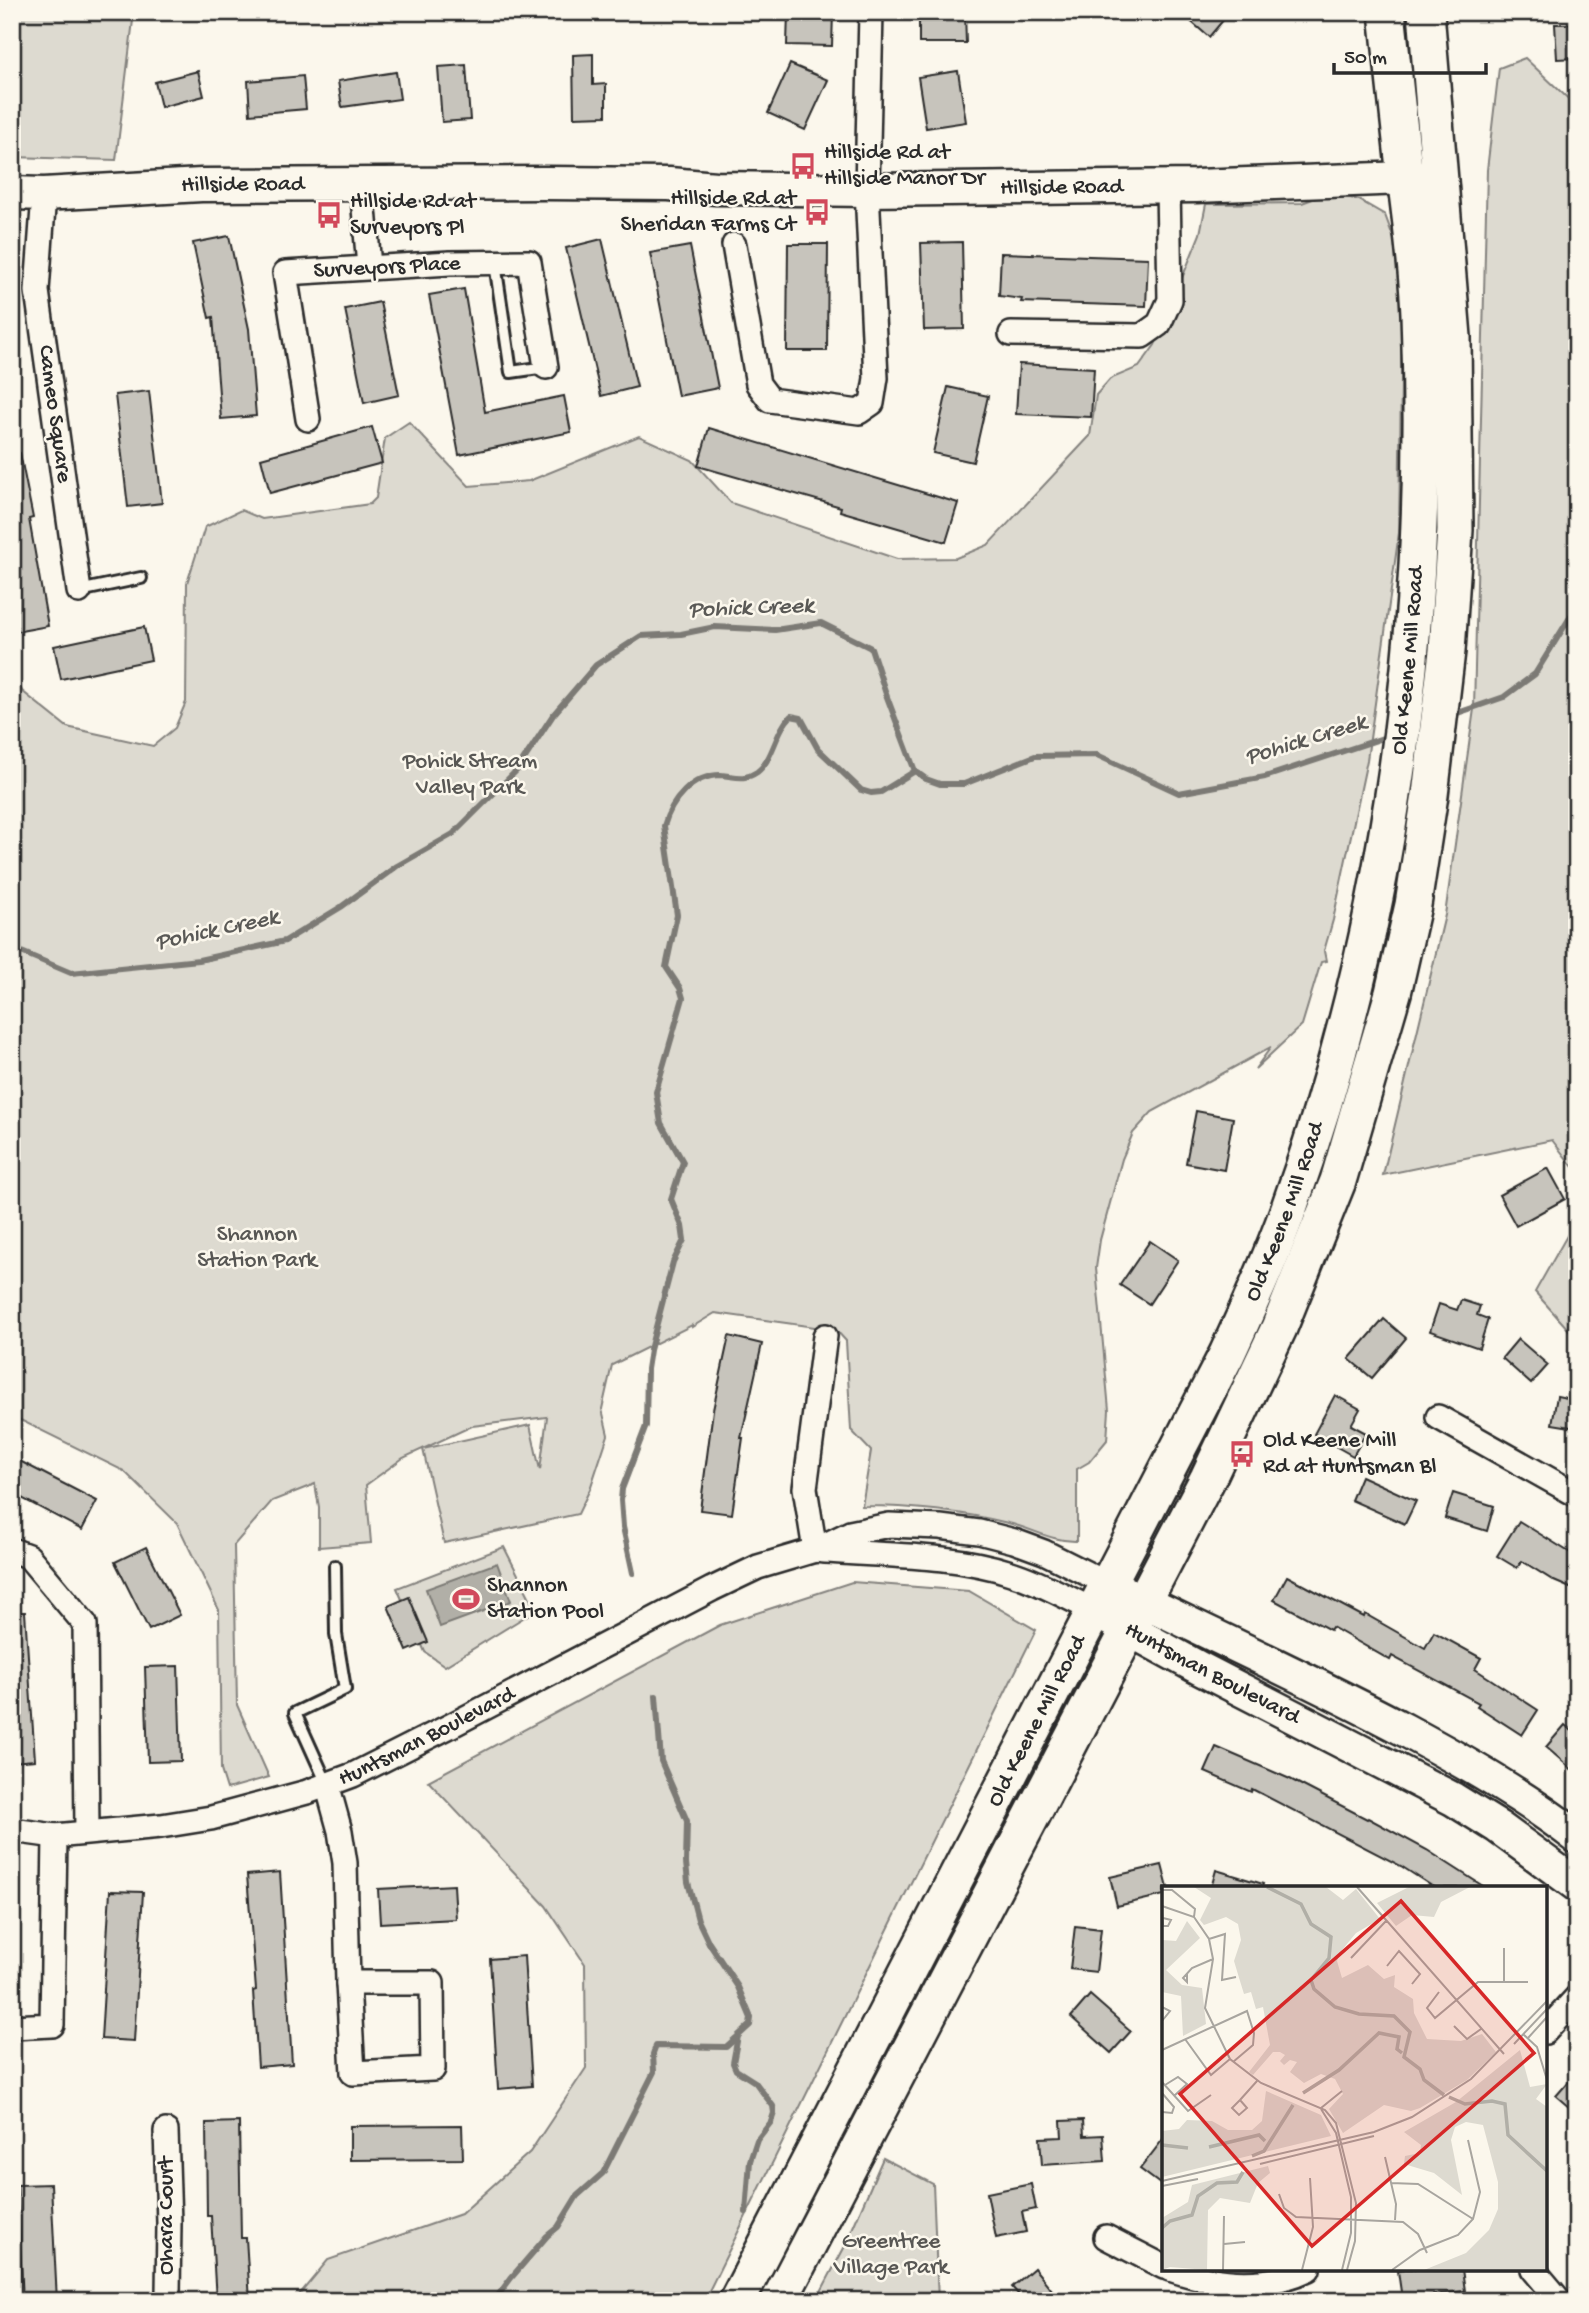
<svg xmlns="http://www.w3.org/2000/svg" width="1589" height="2313" font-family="'Gochi Hand',sans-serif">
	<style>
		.green { fill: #dddad0; stroke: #84827e; stroke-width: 2 }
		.water { fill: #b1afa7; stroke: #7b7a75; stroke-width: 2 }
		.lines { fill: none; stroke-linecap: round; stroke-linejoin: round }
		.stream { stroke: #7b7a75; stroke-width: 6 }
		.building { fill: #c7c4bc; stroke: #2b2b2b; stroke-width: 2 }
		.lane-casing { stroke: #2b2b2b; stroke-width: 16 }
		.street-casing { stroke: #2b2b2b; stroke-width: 28 }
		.secondary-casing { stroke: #2b2b2b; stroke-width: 37 }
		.primary-casing { stroke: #2b2b2b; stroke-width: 40 }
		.lane { stroke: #fbf7ec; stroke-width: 10 }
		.street { stroke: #fbf7ec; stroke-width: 23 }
		.secondary { stroke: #fbf7ec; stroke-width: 32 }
		.primary { stroke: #fbf7ec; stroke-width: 35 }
		.labels { text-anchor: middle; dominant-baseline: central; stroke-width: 5; stroke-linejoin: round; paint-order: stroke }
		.poi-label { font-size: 23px; fill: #2b2b2b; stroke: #fbf7ec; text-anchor: start }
		.street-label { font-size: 23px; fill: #2b2b2b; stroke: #fbf7ec }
		.park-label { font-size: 23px; fill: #585754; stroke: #fbf7ec }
		.water-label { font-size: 24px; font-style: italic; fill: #5a5956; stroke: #fbf7ec }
		.inset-river { fill: none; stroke: #b1afa7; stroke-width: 3.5 }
		.inset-road { fill: none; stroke: #a8a59f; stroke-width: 2 }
		.view { fill: #d62828; fill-opacity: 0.15; stroke: #d62828; stroke-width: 3.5 }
		.inset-edge { fill: none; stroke: #2b2b2b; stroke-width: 3.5 }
	</style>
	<rect width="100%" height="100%" fill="#fbf7ec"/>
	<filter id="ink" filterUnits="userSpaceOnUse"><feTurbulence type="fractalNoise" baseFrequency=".0143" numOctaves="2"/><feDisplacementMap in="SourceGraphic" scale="14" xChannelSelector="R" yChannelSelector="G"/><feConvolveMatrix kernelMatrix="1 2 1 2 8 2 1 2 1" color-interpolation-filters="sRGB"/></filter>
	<g filter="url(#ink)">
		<!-- green -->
		<g class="green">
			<path d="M12,12H134L116,160L12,157Z"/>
			<path d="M1525,58L1577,107V1172L1552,1140L1383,1175L1445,915L1474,709L1487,170L1499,68Z"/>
			<path d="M1329,193L1359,200L1385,215L1395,242L1402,300L1399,533L1367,760L1333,920L1324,951L1326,961L1321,962L1302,1025L1255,1069L1271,1047L1152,1112L1133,1133L1122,1159L1100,1240L1096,1268L1109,1410L1107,1440L1089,1462L1077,1469V1541C1053,1542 1031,1528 1008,1523C959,1511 912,1506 862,1506L871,1451L851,1430L846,1341L836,1330L715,1313L692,1327V1325L612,1365L602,1409L608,1435L590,1489L578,1514L444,1543L423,1449L530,1425L540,1470L547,1417L472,1426L403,1458L366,1485L371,1543L319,1547V1507L315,1484L272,1501L234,1545L237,1705L269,1777L227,1789L221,1770L219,1610L177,1523L124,1471L12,1416V670L22,691L67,727L153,746L175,728L186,702L187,583L205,527L241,510L262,519L370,504L376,498L385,438L409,422L469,486L529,481L639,436L692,460L731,503L897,559L956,558L988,545L1090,436L1096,395L1110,379L1139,367L1155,345L1200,234L1206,204L1302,203Z"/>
			<path d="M1577,1218V1338H1576L1535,1292Z"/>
			<path d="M504,1547L536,1610L445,1666L425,1652L397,1588Z"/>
			<path d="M852,1582L969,1591L1036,1630L704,2301H294L328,2260L461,2214L530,2152L586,2068L585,1964L546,1906L428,1781L720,1625Z"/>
			<path d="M883,2158L933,2184L938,2301H816L844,2248Z"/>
		</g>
		<!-- water -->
		<path class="water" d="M497,1563L511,1601L440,1627L426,1589Z"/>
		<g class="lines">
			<!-- stream -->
			<g class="stream">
				<path d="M1449,716L1504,697L1535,674L1577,606"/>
				<path d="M12,948L71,973L199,960L285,941L341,907L397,866L453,834L517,770L553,715L596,665L641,636L681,634L715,627L775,630L821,623L871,648L887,697L915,771L926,779L940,784H964L1035,756L1097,755L1179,793L1265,777L1389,736"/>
				<path d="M633,1573L623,1527L621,1500L622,1489L646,1426L647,1369L650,1350L673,1262L684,1240L682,1226L671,1199L683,1162L661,1123L656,1092L683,998L680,988L666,967L677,915L664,826C671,801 692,775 721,775C735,776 744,781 757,772C774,759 775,731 791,716L801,718L818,749L861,790L871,793L881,792L915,771"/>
				<path d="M656,1696L661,1761L687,1821L686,1863L688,1882L698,1920L709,1943L738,1987L751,2018L750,2025L738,2036L733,2063L736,2070L755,2082L773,2106L774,2113L771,2122L757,2140L750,2161L746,2212"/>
				<path d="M494,2301L511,2278L547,2236L558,2227L577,2196L603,2173L654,2072L653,2054L656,2046L726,2047L736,2038"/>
			</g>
		</g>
		<!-- building -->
		<g class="building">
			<path d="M788,12H833L832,46L787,45Z"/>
			<path d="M919,12H965L966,43H919Z"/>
			<path d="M1180,12H1230L1209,37Z"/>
			<path d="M1555,24H1577V58L1557,59Z"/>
			<path d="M593,54V85L606,84V116L574,117L573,55Z"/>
			<path d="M790,64L828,80L805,130L768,113Z"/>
			<path d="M466,65L470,120L442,122L438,67Z"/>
			<path d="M198,71L204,96L161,107L155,82Z"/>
			<path d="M958,71L966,122L926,128L918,77Z"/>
			<path d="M396,72L400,99L342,107L338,81Z"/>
			<path d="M303,76L306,109L250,114L248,81Z"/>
			<path d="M229,236L249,329L256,416L221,419L213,317L209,318L193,243Z"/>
			<path d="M602,239L637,387L601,396L566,248Z"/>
			<path d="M962,242L964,329L924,330L921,243Z"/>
			<path d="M788,244H828L827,351H787Z"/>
			<path d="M690,246L718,388L678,396L650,253Z"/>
			<path d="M1001,253L1148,258L1146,306L1021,302L1022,299L999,296Z"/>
			<path d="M464,289L485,412L564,396L571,432L459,455L429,295Z"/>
			<path d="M380,302L399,395L364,403L345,309Z"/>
			<path d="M1019,364L1094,368L1091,417L1016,414Z"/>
			<path d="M948,387L988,396L973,462L933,453Z"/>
			<path d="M149,391L162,503L128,507L115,395Z"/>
			<path d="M372,427L382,463L270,493L261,458Z"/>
			<path d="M709,428L958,503L946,542L840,511L841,507L698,466Z"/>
			<path d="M20,453L33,518L29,519L48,626L15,632L12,616V454Z"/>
			<path d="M144,627L151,660L61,679L54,646Z"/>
			<path d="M1196,1111L1233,1118L1224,1170L1186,1163Z"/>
			<path d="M1548,1168L1565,1199L1516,1226L1499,1195Z"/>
			<path d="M1150,1241L1178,1260L1149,1304L1120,1285Z"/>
			<path d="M1461,1300L1480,1306L1477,1315L1488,1319L1479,1348L1430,1331L1439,1304L1457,1310Z"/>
			<path d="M1384,1319L1406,1338L1372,1378L1349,1359Z"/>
			<path d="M729,1336L762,1344L741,1438H743L732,1514L700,1510L713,1410Z"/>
			<path d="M1518,1339L1548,1365L1531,1384L1502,1358Z"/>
			<path d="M1335,1395L1360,1409L1351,1425L1366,1433L1353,1456L1314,1434Z"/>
			<path d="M1557,1396L1577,1400V1428L1552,1424Z"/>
			<path d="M12,1457L97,1501L82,1530L12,1493Z"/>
			<path d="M1361,1476L1416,1501L1405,1524L1351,1500Z"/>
			<path d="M1453,1493L1494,1506L1487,1531L1445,1518Z"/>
			<path d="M1519,1521L1577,1557V1591L1554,1581L1522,1561L1517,1568L1497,1556Z"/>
			<path d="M146,1547L180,1615L149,1630L115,1562Z"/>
			<path d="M1287,1576L1364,1617L1365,1614L1425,1648L1434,1632L1481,1658L1475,1669L1538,1710L1522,1735L1477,1706L1479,1703L1392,1656L1390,1660L1332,1627L1330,1630L1274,1600Z"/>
			<path d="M409,1597L428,1642L407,1651L388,1606Z"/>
			<path d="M12,1612H25L35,1760L12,1762Z"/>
			<path d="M178,1666L181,1761L148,1762L145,1667Z"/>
			<path d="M1565,1725L1577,1735V1774L1546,1747Z"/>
			<path d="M1216,1747L1290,1779L1367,1819L1368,1818L1427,1850L1486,1888H1435L1401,1866L1252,1789L1251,1792L1205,1772Z"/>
			<path d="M1162,1865L1168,1888H1164V1895L1117,1906L1110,1877Z"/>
			<path d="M1216,1870L1263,1884L1262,1888H1211Z"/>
			<path d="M280,1872L292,2064L258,2067L253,1991L256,1990L247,1875Z"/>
			<path d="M454,1885L456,1919L380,1923L378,1889Z"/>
			<path d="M110,1891L143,1892L134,2041L101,2039Z"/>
			<path d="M1075,1926L1101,1929L1096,1972L1070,1969Z"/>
			<path d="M524,1956L532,2086L498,2089L490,1959Z"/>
			<path d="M1090,1995L1131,2031L1111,2053L1071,2017Z"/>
			<path d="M1577,2072V2114L1556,2096Z"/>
			<path d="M1083,2120L1084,2136L1103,2135L1105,2161L1042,2165L1040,2138L1062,2137L1061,2121Z"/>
			<path d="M239,2122L241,2238H246L250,2301H216L211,2216H207L206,2123Z"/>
			<path d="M462,2125L463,2159L350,2160V2126Z"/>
			<path d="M1164,2138V2187L1140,2169Z"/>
			<path d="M51,2184L57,2301H23L17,2185Z"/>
			<path d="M1031,2184L1036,2209L1022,2212L1026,2232L996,2238L987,2193Z"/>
			<path d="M1034,2268L1061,2301H1024L1012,2287Z"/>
			<path d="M1410,2269H1462L1465,2291L1402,2299L1398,2271Z"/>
		</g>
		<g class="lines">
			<defs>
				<g id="lane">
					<path d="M495,263L511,372L546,367"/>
					<path d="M79,591L141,578"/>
					<path d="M327,1784L295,1713L345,1689L336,1634L335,1566"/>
				</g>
				<g id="street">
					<path d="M362,185L369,267"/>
					<path d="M44,194L37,291L79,591"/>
					<path d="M734,245L758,384L770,400L859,412L872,403L876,378L867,190L871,12"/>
					<path d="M1011,334L1142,336L1159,324L1170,300L1168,186"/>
					<path d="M308,419L285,273L450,263L529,262L546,367"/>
					<path d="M1438,1417L1577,1495"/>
					<path d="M12,1550L28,1556L85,1624L87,1832"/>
					<path d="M815,1550C878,1556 950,1553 1011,1573C1040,1582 1066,1597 1093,1610"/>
					<path d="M815,1550L805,1488L825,1336"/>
					<path d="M327,1784L340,1831L345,1863L348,1983"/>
					<path id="s1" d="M12,1830L55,1836L161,1826L211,1818L307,1792L353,1775L452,1725L712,1589L758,1567L815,1550L850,1533L889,1525L940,1527L979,1532L1014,1541L1044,1552L1108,1584"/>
					<path d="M348,1983H432L433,2069L353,2073Z"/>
					<path d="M12,2027L52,2025L55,1836"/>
					<path d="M1545,2032L1577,1997"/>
					<path d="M1106,2237L1164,2267"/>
					<path d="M1170,2269C1214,2284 1264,2290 1308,2269"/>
					<path d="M1533,2269L1560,2301"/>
					<path d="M165,2301L168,2294L169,2223L166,2131"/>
				</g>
				<g id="secondary">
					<path id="s2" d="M12,193L44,194L201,185L546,183L669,184L716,188L867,190L1196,186L1431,177"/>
					<path d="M1108,1584C1207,1633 1307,1678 1405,1730C1464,1762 1523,1795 1577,1837"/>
					<path id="s3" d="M1093,1610L1199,1668L1453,1799L1498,1827L1577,1885"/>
				</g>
				<g id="primary">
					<path id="s4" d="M737,2301L1227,1354C1249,1306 1271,1258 1289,1208C1392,923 1431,616 1419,314C1417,268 1411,222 1405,177C1399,122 1393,67 1387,12"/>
					<path d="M779,2301L1208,1478L1279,1328L1338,1181L1393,993L1413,905L1430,795L1447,651L1455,530L1453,337L1426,12"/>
				</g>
			</defs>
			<!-- lane casing -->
			<use href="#lane" class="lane-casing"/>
			<!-- street casing -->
			<use href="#street" class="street-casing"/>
			<!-- secondary casing -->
			<use href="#secondary" class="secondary-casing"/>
			<!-- primary casing -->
			<use href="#primary" class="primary-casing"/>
			<!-- lane -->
			<use href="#lane" class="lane"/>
			<!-- street -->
			<use href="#street" class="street"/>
			<!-- secondary -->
			<use href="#secondary" class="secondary"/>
			<!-- primary -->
			<use href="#primary" class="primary"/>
		</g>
	</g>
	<!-- icons -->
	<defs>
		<symbol id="bus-bare" viewBox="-9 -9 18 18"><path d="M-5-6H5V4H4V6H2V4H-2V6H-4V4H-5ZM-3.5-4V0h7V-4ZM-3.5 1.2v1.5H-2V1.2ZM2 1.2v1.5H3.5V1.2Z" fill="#d1495b" stroke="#fbf7ec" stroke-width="2.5" paint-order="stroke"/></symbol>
		<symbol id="stadium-bare" viewBox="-9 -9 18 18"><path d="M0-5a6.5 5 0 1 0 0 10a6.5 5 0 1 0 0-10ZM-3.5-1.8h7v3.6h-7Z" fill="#d1495b" stroke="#fbf7ec" stroke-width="2.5" paint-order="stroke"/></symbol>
	</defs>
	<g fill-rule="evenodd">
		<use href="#bus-bare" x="784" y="147" width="38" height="38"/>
		<use href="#bus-bare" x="798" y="193" width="38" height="38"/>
		<use href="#bus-bare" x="310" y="196" width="38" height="38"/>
		<use href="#bus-bare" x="1223" y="1435" width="38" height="38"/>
		<use href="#stadium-bare" x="447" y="1580" width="38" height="38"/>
	</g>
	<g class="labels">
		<!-- poi labels -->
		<g class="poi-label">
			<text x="824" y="153">Hillside Rd at<tspan x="824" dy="26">Hillside Manor Dr</tspan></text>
			<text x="796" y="199" text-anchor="end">Hillside Rd at<tspan x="796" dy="26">Sheridan Farms Ct</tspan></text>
			<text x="350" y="202">Hillside Rd at<tspan x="350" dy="26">Surveyors Pl</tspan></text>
			<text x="1263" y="1441">Old Keene Mill<tspan x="1263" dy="26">Rd at Huntsman Bl</tspan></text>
			<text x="487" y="1586">Shannon<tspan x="487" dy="26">Station Pool</tspan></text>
		</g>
		<!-- street labels -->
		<g class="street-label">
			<text stroke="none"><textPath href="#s2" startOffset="231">Hillside Road</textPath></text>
			<text stroke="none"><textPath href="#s2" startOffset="1050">Hillside Road</textPath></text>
			<text transform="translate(387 268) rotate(-3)">Surveyors Place</text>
			<text transform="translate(54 414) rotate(82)">Cameo Square</text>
			<text stroke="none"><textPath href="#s4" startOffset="1787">Old Keene Mill Road</textPath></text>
			<text stroke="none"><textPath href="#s4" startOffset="1220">Old Keene Mill Road</textPath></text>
			<text stroke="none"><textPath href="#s3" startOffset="135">Huntsman Boulevard</textPath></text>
			<text stroke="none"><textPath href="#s4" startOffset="653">Old Keene Mill Road</textPath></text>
			<text stroke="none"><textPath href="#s1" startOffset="432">Huntsman Boulevard</textPath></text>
			<text transform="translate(167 2216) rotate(-90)">Ohara Court</text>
		</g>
		<!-- park labels -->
		<g class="park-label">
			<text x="470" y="762">Pohick Stream<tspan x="470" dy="26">Valley Park</tspan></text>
			<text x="257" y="1235">Shannon<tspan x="257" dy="26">Station Park</tspan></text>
			<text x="891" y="2242">Greentree<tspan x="891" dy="26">Village Park</tspan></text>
		</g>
		<!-- water labels -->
		<g class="water-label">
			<text transform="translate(751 609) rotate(-2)">Pohick Creek</text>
			<text transform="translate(1306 741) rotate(-17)">Pohick Creek</text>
			<text transform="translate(217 931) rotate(-12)">Pohick Creek</text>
		</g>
	</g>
	<!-- overview -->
	<g transform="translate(1162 1886)">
		<rect width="385" height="385" fill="#fbf7ec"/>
		<path d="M32,1H164L181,14L194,3L218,33L194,47L180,64L175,75L180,92L206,79L222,93L233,89L232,101L251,113L252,127L265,153L299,155L320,148L334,166L305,194L258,222L249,225L222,219L181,247L167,223L181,208L173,193L159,188L142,197L128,186L135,176L128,174L122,179L118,175L123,169L118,166H111L91,189L87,186L108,159L101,121L94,123L89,106L82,108L78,95L72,75L79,54L76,38L64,31L42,39L38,34L49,12ZM247,1H308L279,16L272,31L250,29L234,40L215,17ZM25,35L38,52L4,84L20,99L40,102L44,138L21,150L19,110L0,106V54L14,55ZM358,164L368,201L385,198L374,213L385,221V384H262L304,367L327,344L336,323V296L321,239L304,236L293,241L289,254L300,309L272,287L242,278L243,270L258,267L259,259L242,246L294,216ZM104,205L159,229L169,250L0,291V245L17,243L25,234L50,235L66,244H90L100,235ZM106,280L108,287L96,297L88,317L58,312L46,324L45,384L8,381L0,384V332L26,316L30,299Z" fill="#dddad0"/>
		<path class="inset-river" d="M105,1L139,18L149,38L169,51L167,72L149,94L152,103L173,121L197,128L232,130L248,146L242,171L258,183L262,194L282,209M141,207L177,184L217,147L237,151L235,163L240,167M287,211L303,218L330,215L343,218L346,249L385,285M0,259L26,262M47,261L97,249L103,255M90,270L102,265L131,219M0,342L8,335L30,329L36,310L55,297L75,296L81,286"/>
		<path class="inset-road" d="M195,1L342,168M0,4H10L33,23L32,31M0,20L32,31L47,53L51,73L43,122L68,173L99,197L163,224L174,237L194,317L193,355L185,384M0,26L1,40H6L9,34L1,32M47,53L63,48L60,94L74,91M342,62V95M189,72L224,35M225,80L237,65L258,88L250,98M25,88V96L21,92L30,82L51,73M277,106L265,122L273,132L316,96H366M0,121L8,125L0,135M292,140L305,153L319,143M361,148L375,161L385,194M366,152L385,131M23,153L49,189L68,173M352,158L385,123M0,164L85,125L92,147L91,159L71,176M0,196L26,225L49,209M3,199L16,191L25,198L12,210M0,207L12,221L10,227L0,226M78,214L85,222L77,229L70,222ZM78,214L95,195M159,222L180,205M159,223L174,247L189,311V347L180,384M223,271L234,318L233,334M98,278L212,250M0,295L212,246L250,231L309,193L385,115M229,297L256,298L311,333M0,300L36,293M117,308L122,322L134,331L241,336L256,348L265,367M62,358L83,356M61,384L62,330M140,384L151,341L148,292M230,384L258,364L296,349L311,333L318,306L306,254"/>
		<path class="view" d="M239,15L372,167L150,360L18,208Z"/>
		<rect width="385" height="385" class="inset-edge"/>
	</g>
	<!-- margin -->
	<rect width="1589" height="2313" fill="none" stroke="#fbf7ec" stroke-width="42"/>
	<rect x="21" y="21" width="1547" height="2271" fill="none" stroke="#2b2b2b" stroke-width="2.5" filter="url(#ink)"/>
	<!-- scale -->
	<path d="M1334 63v10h152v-10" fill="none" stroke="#2b2b2b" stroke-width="3.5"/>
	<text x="1344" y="63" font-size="21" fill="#2b2b2b" stroke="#fbf7ec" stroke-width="5" paint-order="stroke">50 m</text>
</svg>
